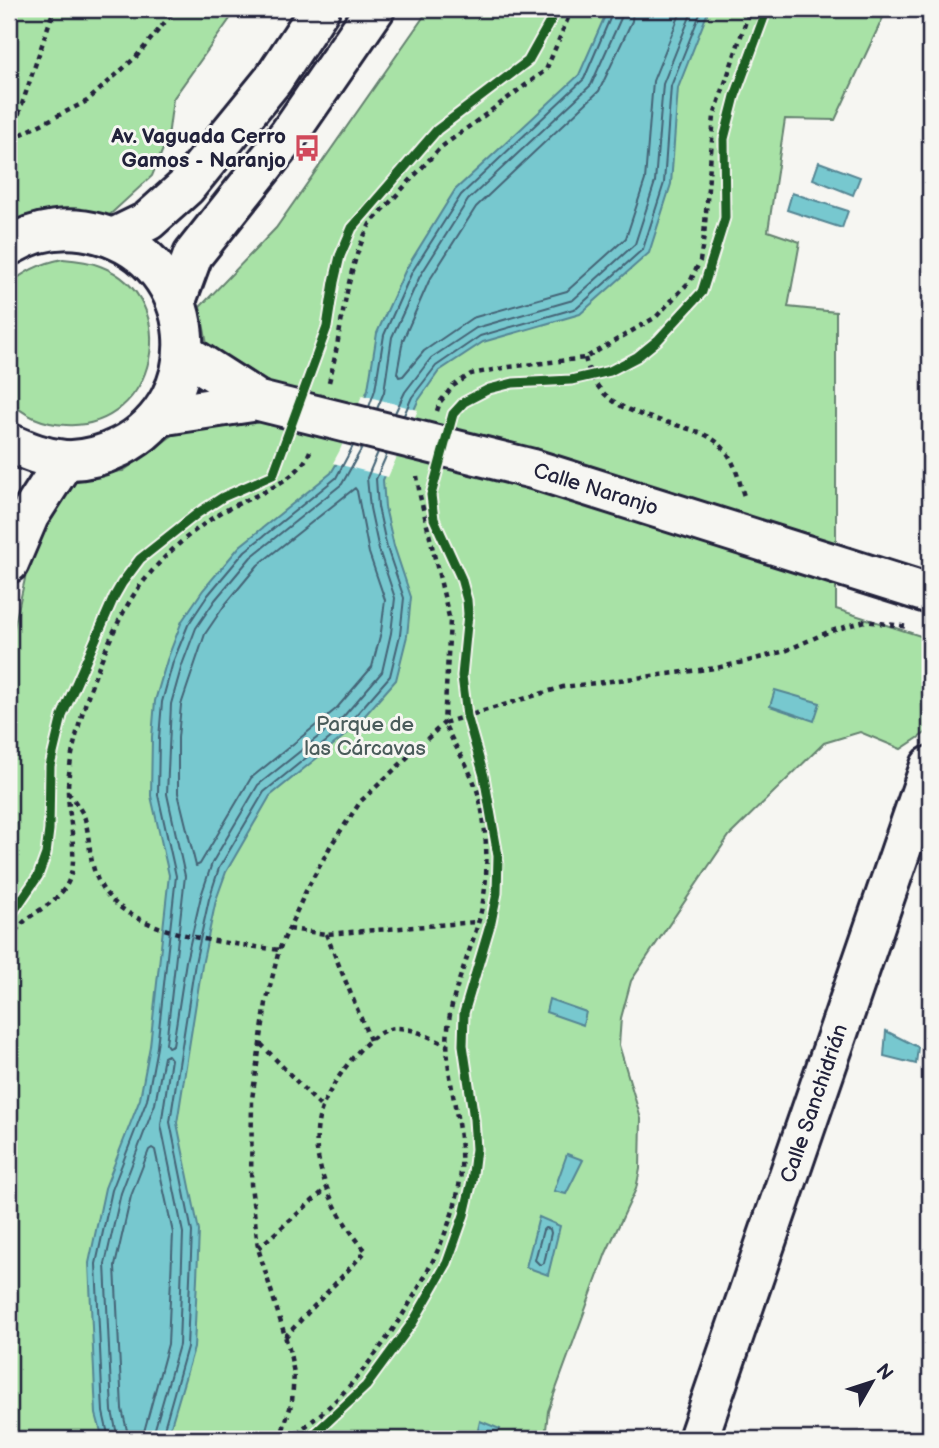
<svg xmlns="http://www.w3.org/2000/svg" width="939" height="1448" font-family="'Balsamiq Sans',sans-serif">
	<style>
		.green { fill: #a8e2a6; stroke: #658270; stroke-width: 2 }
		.water { fill: #77c8cf; stroke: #558694; stroke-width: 2 }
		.pier { fill: #f6f6f2 }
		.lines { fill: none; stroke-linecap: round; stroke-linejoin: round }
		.shore { stroke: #446476; stroke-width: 2 }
		.minor-casing { stroke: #22223b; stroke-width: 44 }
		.major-casing { stroke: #22223b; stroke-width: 44 }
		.path { stroke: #22223b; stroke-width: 4.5; stroke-dasharray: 5 5; stroke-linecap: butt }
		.minor { stroke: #f6f6f2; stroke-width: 38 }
		.major { stroke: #f6f6f2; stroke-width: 38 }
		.minor-bridge-casing { stroke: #22223b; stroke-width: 44; stroke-linecap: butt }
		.minor-bridge { stroke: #f6f6f2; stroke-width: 38 }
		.cycleway-casing { stroke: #f6f6f2; stroke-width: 13 }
		.cycleway { stroke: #1b5e20; stroke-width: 9 }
		.labels { text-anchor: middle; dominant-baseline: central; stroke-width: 6; stroke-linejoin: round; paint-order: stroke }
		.poi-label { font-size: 21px; font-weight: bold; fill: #22223b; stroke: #f6f6f2; text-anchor: end }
		.street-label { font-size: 21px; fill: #22223b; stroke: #f6f6f2 }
		.park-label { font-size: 21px; fill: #4a5c5b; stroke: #f6f6f2 }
	</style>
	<rect width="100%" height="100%" fill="#f6f6f2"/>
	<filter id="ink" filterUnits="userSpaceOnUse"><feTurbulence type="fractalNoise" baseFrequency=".0143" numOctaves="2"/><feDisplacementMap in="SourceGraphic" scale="14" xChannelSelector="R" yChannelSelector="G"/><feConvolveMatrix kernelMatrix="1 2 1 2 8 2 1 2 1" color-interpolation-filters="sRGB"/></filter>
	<g filter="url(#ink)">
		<!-- green -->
		<g class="green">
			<path d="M9,9H237L173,99L168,137L152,176L103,221L58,212L9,224Z"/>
			<path d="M429,9H887L835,120L785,119L768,231L800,242L788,307L836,312V609L930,639V730L901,749L860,732L824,743L729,836L631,981L621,1018L619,1045L641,1119L640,1169L636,1189L606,1253L548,1411L545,1439H18L9,1412V650L48,476L123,471L177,432L209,355L200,307L276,228Z"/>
			<path d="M63,259C76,260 88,261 100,266C185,298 157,430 66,425C44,424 24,416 9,400V285C25,270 42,263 63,259Z"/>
		</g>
		<!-- water -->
		<g class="water">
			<path d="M608,9H709L678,88L671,184L649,253L580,314L483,342L439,371L418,401L383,480L385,507L394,546L411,597L407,636L396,680L354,728L270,796L226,872L216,900L202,965L177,1123L199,1231L194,1348L167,1439H103L96,1414L89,1263L105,1188L140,1099L150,1046L169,875L151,796L152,737L155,701L167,660L182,621L203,590L240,546L331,473L344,451L368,389L377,333L406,269L455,190L579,75Z"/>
			<path d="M819,162L860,177L853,195L813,179Z"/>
			<path d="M792,193L848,211L842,228L787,210Z"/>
			<path d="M775,690L820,703L814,721L770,706Z"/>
			<path d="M549,999L586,1012L583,1025L546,1012Z"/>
			<path d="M886,1031L918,1047L916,1064L884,1056Z"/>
			<path d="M567,1154L583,1160L566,1194L554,1191Z"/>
			<path d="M539,1217L560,1226L548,1275L526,1267Z"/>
			<path d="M480,1421L500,1429L495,1439H476Z"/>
		</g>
		<!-- pier -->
		<path class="pier" d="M362,395L418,410L388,477L333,463L340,450Z"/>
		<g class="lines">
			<!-- shore -->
			<g class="shore">
				<path d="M633,9L632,21L599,91L476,207L429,281L403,340L397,373L399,377L403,376L424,351L472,318L567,291L626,238L645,180L653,81L682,9"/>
				<path d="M369,407L375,390L384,335L412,272L461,195L584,79L614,9"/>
				<path d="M377,409L384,392L392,337L420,276L468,200L591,85L621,18L623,9"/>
				<path d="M395,413L405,392L431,358L476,328L573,300L635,244L655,182L663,84L693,9"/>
				<path d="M404,415L412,397L436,366L480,336L577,308L643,249L664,183L671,86L702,9"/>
				<path d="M362,448L342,484L251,557L215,600L196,628L182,665L171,704L167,794L185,876L166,1044L168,1047L173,1045L186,961L201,896L212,863L258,785L343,717L382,672L391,633L395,598L379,550L370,508L367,478L378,452"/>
				<path d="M355,488L357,491L369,553L385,600L381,632L372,667L336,709L251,778L200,864L196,866L178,793V738L181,705L205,634L224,606L258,565Z"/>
				<path d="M545,1228L550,1229L551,1233L544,1263L540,1265L535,1260L543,1230Z"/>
				<path d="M109,1439L103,1412L96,1264L112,1190L147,1100L157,1047L176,876L158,795L159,738L162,702L173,662L188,625L208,595L245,551L336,478L353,446"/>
				<path d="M118,1439L112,1411L105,1264L121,1193L155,1104L164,1057L168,1055L171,1059L161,1125L183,1233L179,1345L152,1439"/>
				<path d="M129,1439L122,1409L115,1266L131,1196L149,1150L152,1148L155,1150L173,1233L168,1344L142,1439"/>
				<path d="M161,1439L187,1347L192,1232L170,1122L195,963L209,899L219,868L264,792L349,723L390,676L400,635L404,598L387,548L378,507L376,479L387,454"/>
			</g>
			<defs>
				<g id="minor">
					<path d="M184,353L259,401"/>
					<path d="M159,416L259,401"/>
					<path id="s1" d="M533,469L930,594"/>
					<path id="s2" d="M698,1439L930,766"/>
				</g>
				<g id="major">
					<path d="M113,238L148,221L186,187L273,80L320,9"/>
					<path d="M9,246C37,229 69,225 100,234C201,262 213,400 120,447C104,455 83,461 64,460C44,458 27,451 9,443"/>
					<path d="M176,301L193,255L289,134L375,9"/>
					<path d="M9,563L29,516L65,460"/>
				</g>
			</defs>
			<!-- minor casing -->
			<use href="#minor" class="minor-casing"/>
			<!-- major casing -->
			<use href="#major" class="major-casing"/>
			<!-- path -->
			<g class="path">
				<path d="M9,143L54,9"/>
				<path d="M9,151L22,134L87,101L136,57L176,9"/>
				<path d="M585,358C598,410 641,414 686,428C700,432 714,437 724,449C736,463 739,482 745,499"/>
				<path d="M329,382C343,330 344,273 370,224L440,148L546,70L572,9"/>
				<path d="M437,411L440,402L453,386L471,374L509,367L585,358L656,317L691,280L700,261L704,236L714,116L750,9"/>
				<path d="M68,792C74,801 82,810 85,819C90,838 89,860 97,878C121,936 225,942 279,950"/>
				<path d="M289,929L326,934L476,922"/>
				<path d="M326,934L370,1040"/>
				<path d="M9,939C15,932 20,925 27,919C42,908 62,898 69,880C79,856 68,816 68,790C68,737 107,633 137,590C158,561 184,537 214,517C244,497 300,485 311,448"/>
				<path d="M261,1044L322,1108"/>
				<path d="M9,1122V1159"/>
				<path d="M258,1248L326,1189"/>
				<path d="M285,1337L366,1251C341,1222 323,1190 317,1151C316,1137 317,1121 322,1108C331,1084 368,1028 396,1028C414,1028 431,1038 447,1045"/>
				<path d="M280,1439L292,1402L294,1373L289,1349L258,1248L251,1184L252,1099L266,1003L279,950L306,891L331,845L361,801L444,723L450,621L420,496L417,476"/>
				<path d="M288,1439C304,1428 319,1416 333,1403C384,1354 457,1241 461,1170C464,1122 443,1075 448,1028C453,982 478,940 484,895C489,865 486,818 477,790C469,767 454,745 444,723L563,687L716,668L744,662L785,651L828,632L865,621L909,627"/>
			</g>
			<!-- minor -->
			<use href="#minor" class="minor"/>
			<!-- major -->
			<use href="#major" class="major"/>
			<defs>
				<path id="minor-bridge" d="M259,401L533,469"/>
			</defs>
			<!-- minor-bridge casing -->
			<use href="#minor-bridge" class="minor-bridge-casing"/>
			<!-- minor-bridge -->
			<use href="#minor-bridge" class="minor-bridge"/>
			<defs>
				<g id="cycleway">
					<path d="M9,918L38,876L46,854L49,830L50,766L62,716L114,597L122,583L140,559L198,513L223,497L273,475L327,327L334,282L340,256L352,228L437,130L528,61L557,9"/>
					<path d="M309,1439L366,1386L413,1322L447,1263L464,1215L472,1181L476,1149L474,1119L463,1045L464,1013L491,922L497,893L498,856L484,776L467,716L462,676L468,614L467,600L461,578L434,519L431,495L453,414L464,402L489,389L513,383L571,380L610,371L637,357L658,340L702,292L725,218L724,139L735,96L767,9"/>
				</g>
			</defs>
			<!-- cycleway casing -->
			<use href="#cycleway" class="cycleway-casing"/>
			<!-- cycleway -->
			<use href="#cycleway" class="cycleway"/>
		</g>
	</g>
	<!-- icons -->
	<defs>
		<symbol id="bus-bare" viewBox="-9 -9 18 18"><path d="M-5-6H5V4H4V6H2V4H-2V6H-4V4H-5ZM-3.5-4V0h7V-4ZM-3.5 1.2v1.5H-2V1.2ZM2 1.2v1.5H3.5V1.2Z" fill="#d1495b" stroke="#f6f6f2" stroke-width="2.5" paint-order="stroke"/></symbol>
	</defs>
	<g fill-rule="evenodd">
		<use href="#bus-bare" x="288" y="129" width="38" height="38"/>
	</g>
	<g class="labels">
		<!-- poi labels -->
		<g class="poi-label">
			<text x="286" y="136">Av. Vaguada Cerro<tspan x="286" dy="24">Gamos - Naranjo</tspan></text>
		</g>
		<!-- street labels -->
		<g class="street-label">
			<text stroke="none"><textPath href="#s1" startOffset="66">Calle Naranjo</textPath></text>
			<text stroke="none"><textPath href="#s2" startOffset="355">Calle Sanchidrián</textPath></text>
		</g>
		<!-- park labels -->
		<g class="park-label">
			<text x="365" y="724">Parque de<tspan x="365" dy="24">las Cárcavas</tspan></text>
		</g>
	</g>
	<!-- margin -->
	<rect width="939" height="1448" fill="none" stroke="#f6f6f2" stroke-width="35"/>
	<rect x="18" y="18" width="904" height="1413" fill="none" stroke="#22223b" stroke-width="2.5" filter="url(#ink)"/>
	<!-- north arrow -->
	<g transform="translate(872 1382) rotate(51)" stroke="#f6f6f2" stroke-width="5" paint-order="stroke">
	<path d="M0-5L12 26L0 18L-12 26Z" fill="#22223b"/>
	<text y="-10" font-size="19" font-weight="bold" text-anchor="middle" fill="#22223b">N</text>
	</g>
</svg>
